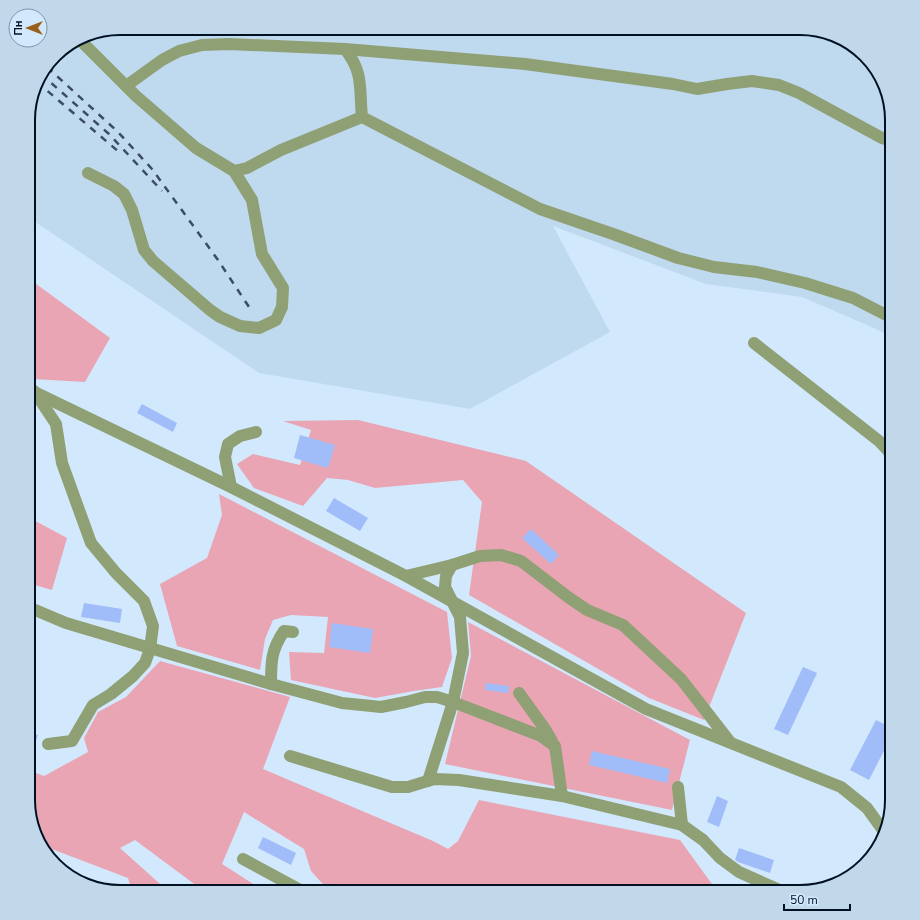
<svg xmlns="http://www.w3.org/2000/svg" width="920" height="920" font-family="'Nunito Sans',sans-serif">
	<style>
		.built { fill: #bfd9ef }
		.green { fill: #e9a5b4 }
		.building { fill: #a0bcf9 }
		.lines { fill: none; stroke-linecap: round; stroke-linejoin: round }
		.minor { stroke: #8fa074; stroke-width: 12 }
		.rail { stroke: #3b4d5f; stroke-width: 2.5; stroke-dasharray: 7 7; stroke-linecap: butt }
		.rim { fill: none; stroke: #012; stroke-width: 2 }
	</style>
	<rect width="100%" height="100%" fill="#d2e9fd"/>
	<!-- built -->
	<path class="built" d="M120,28H806L840,37L869,59L885,85L892,120V337L874,328L802,297L706,284L553,226L610,332L470,409L259,373L28,217V114L38,79L59,51L85,35Z"/>
	<!-- green -->
	<g class="green">
		<path d="M28,278L110,338L85,382L33,379L28,370Z"/>
		<path d="M358,420L526,461L746,613L704,720L649,698L469,595L482,502L463,480L375,488L348,480L327,478L303,506L254,488L237,464L253,454L300,465L311,430L283,421Z"/>
		<path d="M219,494L447,612L452,658L442,687L414,691L375,698L291,680L289,652L324,653L328,617L291,615L273,620L265,639L260,670L177,646L160,584L207,558L222,515Z"/>
		<path d="M28,517L67,538L52,590L28,583Z"/>
		<path d="M468,622L690,740L672,810L445,764L471,656Z"/>
		<path d="M160,661L290,697L263,769L433,841L448,849L458,841L479,800L680,840L717,891L726,892H330L311,871L304,849L244,812L222,864L266,892H205L135,840L120,848L169,892H144L131,888L128,878L41,845L35,835L28,800V770L44,776L88,752L84,738L98,712L126,697Z"/>
	</g>
	<!-- building -->
	<g class="building">
		<path d="M142,404L177,423L173,432L137,413Z"/>
		<path d="M300,435L335,445L328,468L294,458Z"/>
		<path d="M334,498L368,518L360,531L326,511Z"/>
		<path d="M531,529L559,555L551,564L522,538Z"/>
		<path d="M84,603L122,609L120,623L81,617Z"/>
		<path d="M332,623L373,629L370,653L329,647Z"/>
		<path d="M803,667L817,673L788,735L774,729Z"/>
		<path d="M486,683L509,686L508,693L485,690Z"/>
		<path d="M876,720L892,728V735L869,780L850,770Z"/>
		<path d="M28,732L38,735L29,761H28Z"/>
		<path d="M592,751L670,769L667,783L589,765Z"/>
		<path d="M717,796L728,801L719,827L707,822Z"/>
		<path d="M263,837L296,853L291,865L258,848Z"/>
		<path d="M739,848L774,860L770,873L738,862L735,860Z"/>
	</g>
	<g class="lines">
		<!-- minor -->
		<g class="minor">
			<path d="M79,39L136,96L196,148L234,171L252,200L262,254L283,288L282,307L276,320L259,328L240,326L220,317L210,310L153,261L144,250L132,210L124,194L114,186L88,173"/>
			<path d="M345,49L525,64L673,84L697,89L727,84L752,81L779,85L799,93L882,138L892,141"/>
			<path d="M126,86L162,60L179,51L202,45L229,44L345,49C364,73 359,88 362,117L540,209L613,234L678,258L714,267L757,272L805,283L853,298L892,318"/>
			<path d="M234,171L247,168L281,150L362,117"/>
			<path d="M754,343L879,441L892,455"/>
			<path d="M28,389L231,487L406,576L646,709L841,787L867,808L885,833"/>
			<path d="M28,399L34,391L56,424L62,463L91,543L116,573L144,601L153,626L150,649L145,663L133,676L111,694L93,705L72,741L48,744"/>
			<path d="M231,487L225,457L228,444L240,436L256,432"/>
			<path d="M452,565L446,576L445,587L460,617L463,653L453,702L541,736L555,746L562,796"/>
			<path d="M406,576L452,565L480,556L501,555L521,561L568,597L587,610L623,625L681,679L730,742"/>
			<path d="M28,607L66,623L271,684"/>
			<path d="M293,632L284,631C271,650 271,662 271,684L342,703L381,707L406,702L425,697H437L453,702L428,781"/>
			<path d="M519,693L545,729L552,741"/>
			<path d="M290,756L392,787H408L434,779L459,780L562,796L682,825L703,840L720,858L739,872L784,892"/>
			<path d="M678,787L682,825"/>
			<path d="M243,859L304,892"/>
			<path d="M84,885H86"/>
		</g>
		<!-- rail -->
		<g class="rail">
			<path d="M47,67L118,132L152,169L218,260L249,307"/>
			<path d="M41,74L109,134L162,191"/>
			<path d="M37,82L119,152"/>
		</g>
	</g>
	<!-- crop -->
	<path d="M0 0H920V920H0ZM120 35H800A85 85 0 0 1 885 120V800A85 85 0 0 1 800 885H120A85 85 0 0 1 35 800V120A85 85 0 0 1 120 35Z" fill="#c1d8eb" fill-rule="evenodd"/>
	<path class="rim" d="M120 35H800A85 85 0 0 1 885 120V800A85 85 0 0 1 800 885H120A85 85 0 0 1 35 800V120A85 85 0 0 1 120 35Z"/>
	<!-- north arrow -->
	<g transform="translate(28 28) rotate(270)"><circle r="19" fill="#d2e9fd" stroke="#7e93a5"/>
	<path d="M0-3L7 15L0 10L-7 15Z" fill="#995f1d"/>
	<text y="-6" font-size="11" font-weight="bold" text-anchor="middle" fill="#001122">Пн</text>
	</g>
	<!-- scale -->
	<path d="M784 904v6h66v-6" fill="none" stroke="#001122" stroke-width="2"/>
	<text x="790" y="904" font-size="12" fill="#001122" stroke="#d2e9fd" stroke-width="3" paint-order="stroke">50 m</text>
</svg>
